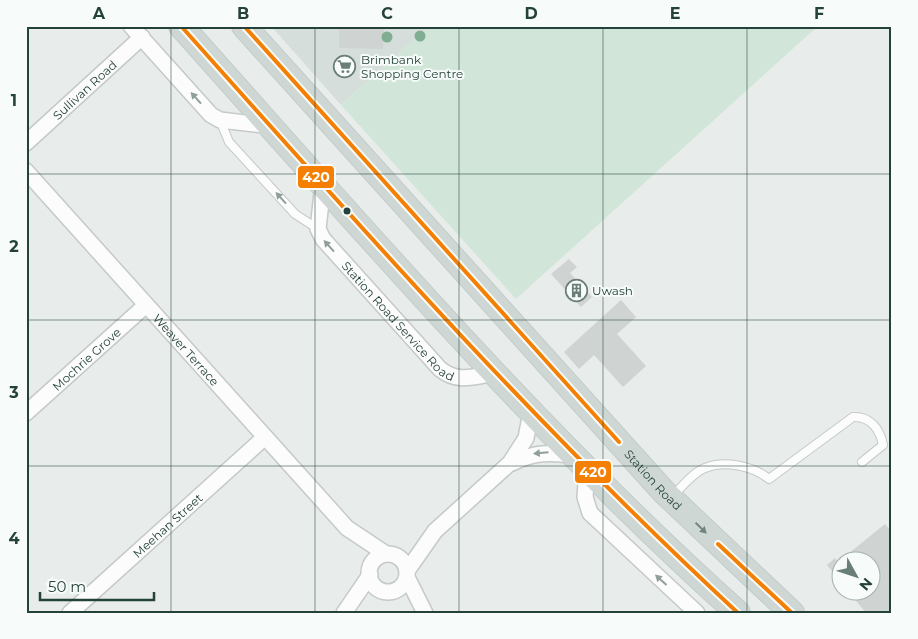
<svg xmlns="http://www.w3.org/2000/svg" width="918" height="639" font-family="Montserrat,sans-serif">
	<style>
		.built { fill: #d6dedb }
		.green { fill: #d1e6d8 }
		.building { fill: #cfd4d2 }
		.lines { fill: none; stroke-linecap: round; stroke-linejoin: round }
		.service-casing { stroke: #c5cac8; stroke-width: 10 }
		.minor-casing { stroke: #c5cac8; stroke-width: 18 }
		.primary-casing { stroke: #c3ccc9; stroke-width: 26 }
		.service { stroke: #fcfcfc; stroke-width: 8 }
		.minor { stroke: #fcfcfc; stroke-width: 15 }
		.primary { stroke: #cfd7d5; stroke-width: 24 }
		.bus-1-casing { stroke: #f7fbf9; stroke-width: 8 }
		.bus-1 { stroke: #f47f03; stroke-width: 4 }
		.tree { fill: #81ae93 }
		.oneway { fill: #909f9b }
		.oneway2 { fill: #718580 }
		.grid { fill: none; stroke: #24423a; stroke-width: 1; stroke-opacity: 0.55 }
		.bus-dot { fill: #24423a; stroke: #f7fbf9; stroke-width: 2 }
		.labels { text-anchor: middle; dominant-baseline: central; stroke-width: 4; stroke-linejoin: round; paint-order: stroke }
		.poi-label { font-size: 12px; fill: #24423a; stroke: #f7fbf9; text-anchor: start }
		.street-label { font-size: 12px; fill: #24423a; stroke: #f7fbf9 }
		.line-badge { stroke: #f7fbf9; stroke-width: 2 }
		.badge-label { font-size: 14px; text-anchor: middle; font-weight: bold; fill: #fff }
		.neatline { fill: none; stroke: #24423a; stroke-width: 2 }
		.grid-label { font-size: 16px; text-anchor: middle; font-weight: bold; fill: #24423a }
	</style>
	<rect width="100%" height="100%" fill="#e8edeb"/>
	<!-- built -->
	<path class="built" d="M271,26H429L341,105Z"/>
	<!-- green -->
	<path class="green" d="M429,26H818L516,299L341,105Z"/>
	<!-- building -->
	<g class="building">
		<path d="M339,26L384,27L383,49L339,48Z"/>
		<path d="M569,259L577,267L570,273L592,297L581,307L551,274Z"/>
		<path d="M621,300L636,317L617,334L646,366L623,387L594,355L579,369L564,352Z"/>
		<path d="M885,524L892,532V613H866L849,592H870V562H840V581L827,565L835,558L838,562Z"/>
	</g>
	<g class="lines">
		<defs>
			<g id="service">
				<path d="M220,120L229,142L295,214L318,229"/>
				<path d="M672,497C681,488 692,473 705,468C725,460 753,466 769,479L853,417C871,416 880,430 883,445L862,462"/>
			</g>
			<g id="minor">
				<path d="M131,26L211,115L220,120L271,126"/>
				<path id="s1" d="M26,143L142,37"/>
				<path id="s2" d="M26,171L347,528L386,554"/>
				<path id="s3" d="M323,184L318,229L323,239L440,369C457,383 473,377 494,373"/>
				<path id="s4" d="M26,413L146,305"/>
				<path d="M512,463C533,453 550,451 573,456"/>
				<path d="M587,470L585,497L590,513L697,613"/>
				<circle cx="388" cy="573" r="19"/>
				<path d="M407,571L435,531L510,463L526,438L531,412"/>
				<path d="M407,577L425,613"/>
				<path id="s5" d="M70,613L265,437"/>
				<path d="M344,613L370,575"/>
			</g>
			<g id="primary">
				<path d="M181,26C361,227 537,433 738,613"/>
				<path id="s6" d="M244,26L664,492L792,613"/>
			</g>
		</defs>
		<!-- service casing -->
		<use href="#service" class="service-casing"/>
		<!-- minor casing -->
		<use href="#minor" class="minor-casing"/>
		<!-- primary casing -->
		<use href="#primary" class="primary-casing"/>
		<!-- service -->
		<use href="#service" class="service"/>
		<!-- minor -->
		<use href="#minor" class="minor"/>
		<!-- primary -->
		<use href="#primary" class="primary"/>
		<defs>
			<g id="bus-1">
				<path d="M181,26C361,228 539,429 738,613"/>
				<path d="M244,26L619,442"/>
				<path d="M718,544L792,613"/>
			</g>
		</defs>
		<!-- bus-1 casing -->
		<use href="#bus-1" class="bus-1-casing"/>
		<!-- bus-1 -->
		<use href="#bus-1" class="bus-1"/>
	</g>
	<!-- trees -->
	<g class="tree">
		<circle cx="420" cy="36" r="5.5"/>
		<circle cx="387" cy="37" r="5.5"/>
	</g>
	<!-- one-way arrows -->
	<defs><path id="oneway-solid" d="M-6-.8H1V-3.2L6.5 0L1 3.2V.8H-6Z" transform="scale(1.25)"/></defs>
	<g class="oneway">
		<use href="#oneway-solid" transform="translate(196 98) rotate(-132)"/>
		<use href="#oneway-solid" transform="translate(281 198) rotate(-132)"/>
		<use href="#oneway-solid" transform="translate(329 246) rotate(-132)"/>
		<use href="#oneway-solid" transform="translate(541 453) rotate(175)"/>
		<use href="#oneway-solid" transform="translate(661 580) rotate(-138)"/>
	</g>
	<use class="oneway2" href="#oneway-solid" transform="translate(701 528) rotate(44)"/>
	<!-- grid -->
	<path class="grid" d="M171,26V613M315,26V613M459,26V613M603,26V613M747,26V613M26,174H892M26,320H892M26,466H892"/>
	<!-- icons -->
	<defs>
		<symbol id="supermarket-ring" viewBox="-11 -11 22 22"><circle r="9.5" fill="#f7fbf9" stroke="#697e78" stroke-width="1.5"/><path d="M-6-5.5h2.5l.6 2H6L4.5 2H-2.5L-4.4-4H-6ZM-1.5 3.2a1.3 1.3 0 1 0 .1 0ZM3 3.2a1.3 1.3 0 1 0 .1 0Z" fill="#697e78"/></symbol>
		<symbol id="building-ring" viewBox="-11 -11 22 22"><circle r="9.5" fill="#f7fbf9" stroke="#697e78" stroke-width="1.5"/><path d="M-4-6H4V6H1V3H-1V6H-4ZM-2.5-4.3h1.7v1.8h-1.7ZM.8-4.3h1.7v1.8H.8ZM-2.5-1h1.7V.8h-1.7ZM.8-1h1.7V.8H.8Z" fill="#697e78"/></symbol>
	</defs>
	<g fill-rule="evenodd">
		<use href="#supermarket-ring" x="332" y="54" width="25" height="25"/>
		<use href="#building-ring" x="564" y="278" width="25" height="25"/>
	</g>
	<!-- markers -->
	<circle class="bus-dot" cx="347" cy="211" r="4.5"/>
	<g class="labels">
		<!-- poi labels -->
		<g class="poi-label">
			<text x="361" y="59">Brimbank<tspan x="361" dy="14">Shopping Centre</tspan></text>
			<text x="592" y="290">Uwash</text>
		</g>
		<!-- street labels -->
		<g class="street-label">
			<text stroke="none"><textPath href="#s1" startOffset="79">Sullivan Road</textPath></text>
			<text stroke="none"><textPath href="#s3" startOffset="168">Station Road Service Road</textPath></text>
			<text stroke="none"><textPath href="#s2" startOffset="240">Weaver Terrace</textPath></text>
			<text stroke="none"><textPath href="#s4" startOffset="81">Mochrie Grove</textPath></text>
			<text stroke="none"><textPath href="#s6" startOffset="611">Station Road</textPath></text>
			<text stroke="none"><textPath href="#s5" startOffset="131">Meehan Street</textPath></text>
		</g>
	</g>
	<g class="line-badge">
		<rect x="297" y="165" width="38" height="24" rx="5" fill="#f47f03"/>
		<rect x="574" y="460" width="38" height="24" rx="5" fill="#f47f03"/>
	</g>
	<g class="badge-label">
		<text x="316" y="182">420</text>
		<text x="593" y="477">420</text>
	</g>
	<!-- border -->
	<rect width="918" height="639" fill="none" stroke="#f7fbf9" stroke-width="55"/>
	<!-- north arrow -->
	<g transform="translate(856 576) rotate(130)"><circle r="24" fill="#f7fbf9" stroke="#a3b1ad"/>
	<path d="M0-4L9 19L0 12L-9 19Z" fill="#697e78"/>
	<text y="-8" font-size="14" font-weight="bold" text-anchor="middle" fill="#24423a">N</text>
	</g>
	<!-- scale -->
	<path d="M40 592v8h114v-8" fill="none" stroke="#24423a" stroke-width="2.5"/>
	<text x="48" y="592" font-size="15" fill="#24423a" stroke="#f7fbf9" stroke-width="4" paint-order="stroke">50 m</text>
	<rect x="28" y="28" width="862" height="584" class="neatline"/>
	<g class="grid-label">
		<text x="99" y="19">A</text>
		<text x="243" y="19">B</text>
		<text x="387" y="19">C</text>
		<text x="531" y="19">D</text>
		<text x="675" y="19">E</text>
		<text x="819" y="19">F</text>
		<text x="14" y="106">1</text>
		<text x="14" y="252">2</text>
		<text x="14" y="398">3</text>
		<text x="14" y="544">4</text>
	</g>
</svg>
